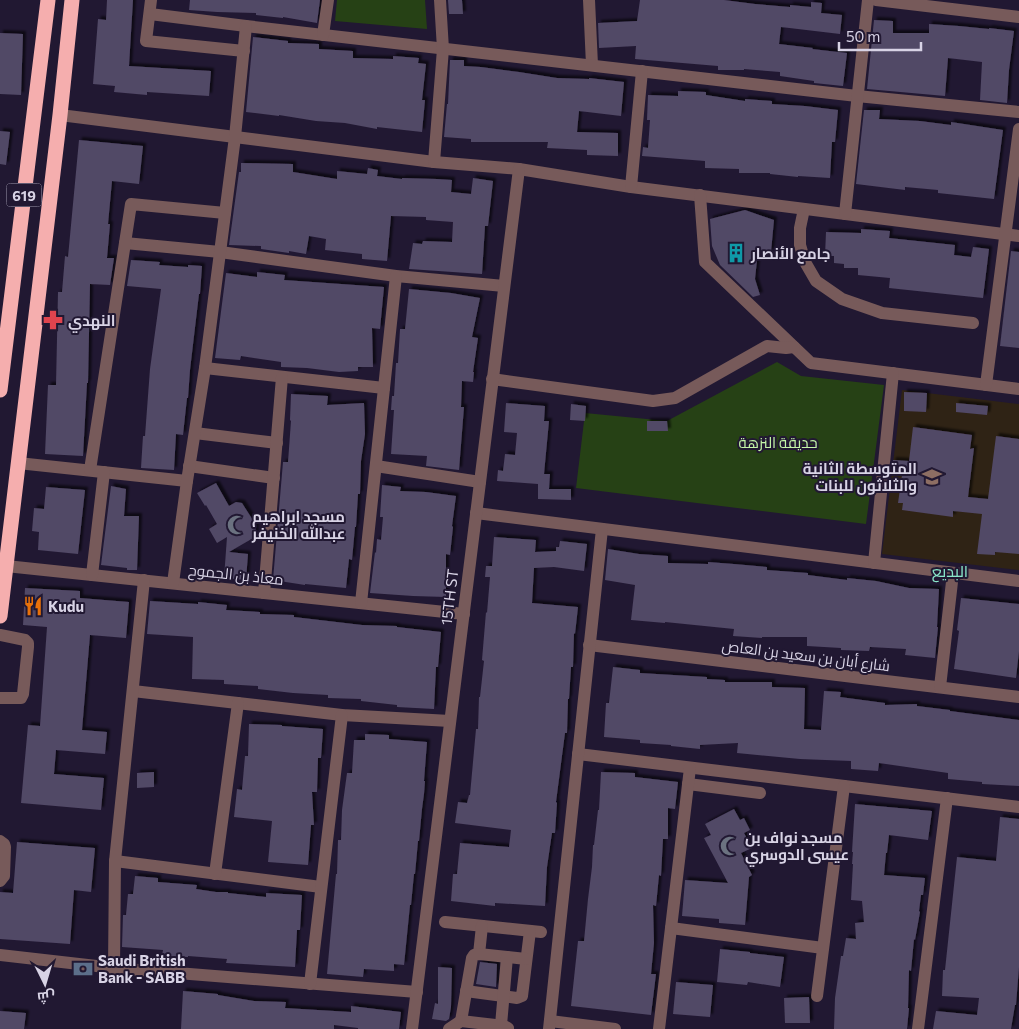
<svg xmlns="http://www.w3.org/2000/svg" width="1019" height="1029" font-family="Commissioner,Cairo,sans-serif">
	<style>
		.education { fill: #2f2315 }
		.green { fill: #264115 }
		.building { fill: #514866; filter: url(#shadow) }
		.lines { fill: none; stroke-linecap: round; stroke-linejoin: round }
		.minor { stroke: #775a5a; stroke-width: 12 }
		.highway { stroke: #f5aeae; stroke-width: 15 }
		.labels { text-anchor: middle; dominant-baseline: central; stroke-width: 4; stroke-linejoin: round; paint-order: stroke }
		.shield { fill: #211832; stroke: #a19baf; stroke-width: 1 }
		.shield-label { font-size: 14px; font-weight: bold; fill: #d8d3e5 }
		.poi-label { font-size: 15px; font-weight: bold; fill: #d8d3e5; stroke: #211832; text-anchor: start }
		.park-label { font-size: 15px; fill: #c4f5a8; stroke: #211832 }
		.street-label { font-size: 15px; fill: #d8d3e5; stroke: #211832 }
		.neighbourhood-label { font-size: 16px; fill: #8ae8ca; stroke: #211832 }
	</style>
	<defs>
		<filter id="shadow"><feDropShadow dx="3" dy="-3" stdDeviation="1" flood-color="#0009"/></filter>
	</defs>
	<rect width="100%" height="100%" fill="#211832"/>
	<!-- education -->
	<path class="education" d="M902,390L1019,404V570L882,554Z"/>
	<!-- green -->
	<g class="green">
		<path d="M337,0H425L427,29L335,21Z"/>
		<path d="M777,362L801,376L884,385L866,524L576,488L585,413L667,421Z"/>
	</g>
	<!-- building -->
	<g class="building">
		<path d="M107,0H133L129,66L211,71L209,96L147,92V95L114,92L115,86L93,84L98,19L106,20Z"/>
		<path d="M190,0H320L317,23L283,17V18L256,15V13L217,12L189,10Z"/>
		<path d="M448,0H462L463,14H449Z"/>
		<path d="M640,0H724L755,4L790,7V5L811,7V2L822,3L821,13L842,15L840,34L781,27L779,44L813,48L812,49L847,53L843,86L814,83V81L780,76V72L744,69V70H718V66L635,59L636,46L599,48L598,23L637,21Z"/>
		<path d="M874,20L893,21V33H929V24L959,26L989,29V28L1014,31L1009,70L1007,103L980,100L982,62L948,58L945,96L867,89Z"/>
		<path d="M0,33L23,34L21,95L0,94Z"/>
		<path d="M253,37L288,41V43L319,44V49L353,51V58L393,59V56L419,58L418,63L426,64L422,100H425L422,132L377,127V129L345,123L316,121L279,115V116L246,112Z"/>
		<path d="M450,60H464V66L481,67L519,72L557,78L589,79V78L624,82L621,116L579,111L577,132L618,133V156L587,155V150L547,148L548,142H471V139L444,137L447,104H448Z"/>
		<path d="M678,91L706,92V95L745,101V99L772,101V104L805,106L838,110L835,142H832L830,178L798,176V177L770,174V173H739V169L705,168V161L642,156L643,147L648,148L650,120H647L648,95L678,96Z"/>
		<path d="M864,110H880L879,119L920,121L951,125V122L1003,130L994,199L938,193V190L905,187V190L856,184Z"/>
		<path d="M0,131L10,132L6,165L0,164Z"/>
		<path d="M79,140L143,146L139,184L112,181L108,224H110L107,258H114L110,285L90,284L88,383H87L83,456L45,454L48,385H56L58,292H62L65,256L68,257Z"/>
		<path d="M241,163L293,164V172L337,179V171L367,174L368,168L378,170L377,176L402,179V178L437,179L452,180L451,192L471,194L473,178L493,181L488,226H485L482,274L409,269L413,243L422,244L423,241L452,242L453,222L426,220V217L391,216L387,261L362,259V254L325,250L326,239L309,236L306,254L289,251V253L261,249V246L229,245L239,172H241Z"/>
		<path d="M745,210L774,220L771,252L758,251L755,279L760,295L753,297L720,265L712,246L710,219Z"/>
		<path d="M861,229L890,231L889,238L955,245L954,255L971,257L973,247L989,249L983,298L889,288L890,278L858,275V268H844V264L834,263V256H825L826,232L861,233Z"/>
		<path d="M1011,251L1019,252V348L1000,346Z"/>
		<path d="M131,260L160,262L159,265L188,267V265L202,266L200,294H199L194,336L190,370L188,398H187L183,435L176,434L174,470L141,468L143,436H145L150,369L161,289L127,286Z"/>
		<path d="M257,272L285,275L284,280L384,287L380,329L372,328L373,367H358V371L339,372L307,368L281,367V362L241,356L240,360L215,358L226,273L257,277Z"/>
		<path d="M409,289L451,293L480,298L472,337L478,338L473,372H474L473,382L462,381L461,407H464L459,470L426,466L427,456L391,454L394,410H391L392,396H394L396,363H398L400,329H405Z"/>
		<path d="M904,392L927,393L926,412L904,411Z"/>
		<path d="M291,394L328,396L327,405L364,403L365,434L361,461L360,494H358L356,527H355L352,560L349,559L346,588L305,584V585L273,580L283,462H288L291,421L290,420Z"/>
		<path d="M506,403L545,406L544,421H549L544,474H550L549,489H571V500L538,499V484L497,481L498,470L503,471L505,454L515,455L517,433L504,432Z"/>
		<path d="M956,403L988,406L987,415L956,412Z"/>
		<path d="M571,404L586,406L585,421L570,420Z"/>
		<path d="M647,421H667L668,431H647Z"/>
		<path d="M913,427L972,435L970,449L974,448L968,497L988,499L996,436L1019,439V554L995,552V555L977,554L982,514L953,511V517L902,510L903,503H898L902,475L891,474L893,460L909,461Z"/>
		<path d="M216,483L229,506L236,502L242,503L256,525L255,537L229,552L248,554L246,580L224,578L227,537L217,543L209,529L217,524L206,505L205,506L197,493Z"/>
		<path d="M382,485L401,487L400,491L426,492L456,496L452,526L453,527L450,555L446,554V597L413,596L370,593L375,552L376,553L377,539L381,540L383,517H380Z"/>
		<path d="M111,486L126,489L124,516H139L137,570H127V568L101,565Z"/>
		<path d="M46,487L85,490L78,554L38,550L39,532L32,531L34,508L44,509Z"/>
		<path d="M494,537L536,540L535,552L556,551V547H559L560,541L587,544L584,571L554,567L534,568L532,603L578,607L575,634L574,633L573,667H571L569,699H568L567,733H565L556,802L557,803L555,833H552L547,867L545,906L495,903V906L451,901L453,874H457L460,843L509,847L511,830L455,823L458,802L467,803L469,795H470L476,729H478L479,697H480L484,661L482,660L486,612L487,613L490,577H485L486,566H492Z"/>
		<path d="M608,549L639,554L668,556V563L708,564V562L734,564L767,567V570L808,573V575L847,580V578L876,581L909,588L939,589L937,627H938L935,658L905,655L906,649L870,647L869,651L841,650V648L807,646V637H762V638L733,636L734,629L665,622V623L631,620L635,585L605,580Z"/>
		<path d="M25,588L80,591V598L129,602L126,638L90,635L82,730L107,732L105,754L56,750L54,774L104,778L101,810L21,803L28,725L40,726L47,627L23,625Z"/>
		<path d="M961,598L1019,604V651L1016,678L954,669L959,631L957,630Z"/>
		<path d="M150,601L198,604V602L227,605L226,610L260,612V614L294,615V617L362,625L397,626V627L441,632L438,667H436L434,709L397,707V705L361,701V699L328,698V695L293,693L258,689V686L224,684V680L192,679L193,637L147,634Z"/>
		<path d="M613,667L640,670V673L707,677V679L725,680V682H772V687L805,688L804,729L821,730L824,691L841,692L840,697L885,703V705L917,704V706L950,710V711L1019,720V786L982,784V782L948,779V773L879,763L878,771L851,769V761L800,759L737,753L738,743L700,745V749L671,746V745L640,743V740L604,737L606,703H609Z"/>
		<path d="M249,724L282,725V726L323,729L321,758H318L317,792H312L314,825H311L308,865L268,862L272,821L234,817L237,789L242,790L245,756H248Z"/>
		<path d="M365,734L389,735V739L427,742L424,781H425L424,794L422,809L419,841H418L415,874H414L411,905H410L404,965L394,964V971L364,969L363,977L327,974L336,874H337L338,840H341L342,810L347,773H352L354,740H365Z"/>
		<path d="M154,772V787L137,788V773Z"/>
		<path d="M601,772L635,773V777L678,782L675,809L668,808V839H663L661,876L659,875L656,906L653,905L654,943L651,974H656L651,1015L571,1006L578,941H584L588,899L592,867L593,845H594L598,810H599Z"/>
		<path d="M855,804L932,811L928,840L889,835L887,853H886L884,875L925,878L923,895H921L919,911L920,912L915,940L914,939L911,971L909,970L908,1008H909L907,1029H834L835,998L841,956H843L846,938L856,939L855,923L864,922L862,901L851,900L853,864H852L853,852H852Z"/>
		<path d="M734,809L740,820L744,818L750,830L744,833L752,848L741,853L752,875L749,877L745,925L719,923V919L682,916L685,880L728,883L704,838L711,835L705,824Z"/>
		<path d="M1000,817L1019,819V967L1016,1005H1015L1011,1029H933L936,1011L977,1015L979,998L942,996L943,970H945L957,857L996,861Z"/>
		<path d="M17,842L95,848L91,892L74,890L70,944L0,939V892L13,893Z"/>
		<path d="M135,876L158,878V882L197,885L196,889L216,892H228V893L266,897V893L302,895L300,930H297L295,967L226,963L227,959L188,956V957L162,956L163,950L122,947L123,915H126L128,894H133Z"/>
		<path d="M720,949L750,952V953L784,957L780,987L748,982L747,985L717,982Z"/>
		<path d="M480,962L497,964L496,987L476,984Z"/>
		<path d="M438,967L452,968L451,1007L449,1019L446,1021L432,1019L435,1003L438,1004Z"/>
		<path d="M676,982L713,985L710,1017L673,1014Z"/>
		<path d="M183,991L218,994V995L254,1001L286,1002L285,1008L351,1012V1006L401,1012L399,1029H358V1028L334,1025V1029H181Z"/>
		<path d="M809,997L810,1023H785L784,998Z"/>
		<path d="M0,1011L26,1013L24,1029H0Z"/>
	</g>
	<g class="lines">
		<!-- minor -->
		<g class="minor">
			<path d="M151,0L146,41L244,51"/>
			<path d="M589,0L592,65"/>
			<path d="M876,0L1019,17"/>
			<path d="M150,14L246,26L857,96L1019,112"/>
			<path d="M323,35L328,0"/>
			<path d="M60,115L434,162L519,169L631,187L1019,236"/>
			<path d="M434,162L443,49L440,0"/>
			<path d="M631,187L642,71"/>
			<path d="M700,195L705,262L811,363L1019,389"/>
			<path d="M804,209L800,228V245L805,262L816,281L842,299L882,313L973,323"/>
			<path d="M845,214L868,0"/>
			<path d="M125,243L220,252L396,276L504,286"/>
			<path d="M205,368L384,388"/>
			<path d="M492,379L653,401L675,398L767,346L786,348L794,347"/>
			<path d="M986,385L1019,129"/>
			<path d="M195,433L277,443"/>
			<path d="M18,463L187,481"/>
			<path d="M189,466L274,478"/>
			<path d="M376,466L480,482"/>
			<path d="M90,470L131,204L225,213"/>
			<path d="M476,513L1019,581"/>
			<path d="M874,563L893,373"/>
			<path d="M6,566L464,614"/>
			<path d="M92,575L104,472"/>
			<path d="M173,583L187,481L205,368L235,137L246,26"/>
			<path d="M264,593L282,377"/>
			<path d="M361,603L396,276"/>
			<path d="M0,635L25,640L28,643V647L23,694L21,698H0"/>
			<path d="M589,645L1019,697"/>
			<path d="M940,687L953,573"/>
			<path d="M133,691L342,715L450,721"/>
			<path d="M578,754L1019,807"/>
			<path d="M688,784L760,793"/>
			<path d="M0,841L4,844L5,847L4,876L0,881"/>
			<path d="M115,861L321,887"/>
			<path d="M215,874L238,703"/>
			<path d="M445,922L541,932"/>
			<path d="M671,928L823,948"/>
			<path d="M479,954L482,926"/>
			<path d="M0,955L114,968L417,992"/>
			<path d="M114,968L115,861L144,580"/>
			<path d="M310,984L342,715"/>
			<path d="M466,991L517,998L522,996L530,931"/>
			<path d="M817,996L844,786"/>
			<path d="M461,1021L472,958L474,955L479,954L526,959"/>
			<path d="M550,1021L615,1029"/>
			<path d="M501,1025L507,957"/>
			<path d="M412,1029L519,169"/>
			<path d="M449,1029L461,1021L504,1026L508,1028"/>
			<path d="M549,1029L602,529"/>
			<path d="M659,1029L690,768"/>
			<path d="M918,1029L947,798"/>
		</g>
		<!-- highway -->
		<g class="highway">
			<path d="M0,390L48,0"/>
			<path d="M0,616L60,115L72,0"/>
		</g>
	</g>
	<!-- icons -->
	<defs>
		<symbol id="building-bare" viewBox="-9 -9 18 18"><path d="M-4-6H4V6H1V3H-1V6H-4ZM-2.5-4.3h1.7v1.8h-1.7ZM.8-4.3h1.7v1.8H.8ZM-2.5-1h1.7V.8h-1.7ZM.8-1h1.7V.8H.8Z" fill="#0f9aa8" stroke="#211832" stroke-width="2.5" paint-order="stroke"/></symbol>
		<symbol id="pharmacy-bare" viewBox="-9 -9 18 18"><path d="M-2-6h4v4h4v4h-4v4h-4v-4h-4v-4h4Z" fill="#e0444e" stroke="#211832" stroke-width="2.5" paint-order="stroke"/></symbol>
		<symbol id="school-bare" viewBox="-9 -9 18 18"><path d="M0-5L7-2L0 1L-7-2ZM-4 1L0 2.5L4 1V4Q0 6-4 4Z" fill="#8d6e63" stroke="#211832" stroke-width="2.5" paint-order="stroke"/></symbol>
		<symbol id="mosque-bare" viewBox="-9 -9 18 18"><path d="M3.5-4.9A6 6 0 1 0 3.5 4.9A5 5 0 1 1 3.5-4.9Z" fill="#6b7280" stroke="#211832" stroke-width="2.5" paint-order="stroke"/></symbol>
		<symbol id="restaurant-bare" viewBox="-9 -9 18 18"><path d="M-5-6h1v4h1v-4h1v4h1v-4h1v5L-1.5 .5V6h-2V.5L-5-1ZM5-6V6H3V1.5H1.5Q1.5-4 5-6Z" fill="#e8710a" stroke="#211832" stroke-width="2.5" paint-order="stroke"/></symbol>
		<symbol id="bank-bare" viewBox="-9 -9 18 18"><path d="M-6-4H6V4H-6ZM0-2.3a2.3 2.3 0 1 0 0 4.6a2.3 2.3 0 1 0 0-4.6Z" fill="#5c6f8a" stroke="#211832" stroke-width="2.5" paint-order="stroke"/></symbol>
	</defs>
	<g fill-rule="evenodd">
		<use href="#building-bare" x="722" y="239" width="28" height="28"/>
		<use href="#pharmacy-bare" x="39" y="306" width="28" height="28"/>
		<use href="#school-bare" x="918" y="463" width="28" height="28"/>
		<use href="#mosque-bare" x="223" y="511" width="28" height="28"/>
		<use href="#restaurant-bare" x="19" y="592" width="28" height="28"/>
		<use href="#mosque-bare" x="716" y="832" width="28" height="28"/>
		<use href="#bank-bare" x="69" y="955" width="28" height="28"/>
	</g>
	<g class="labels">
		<!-- shield labels -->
		<rect class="shield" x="6.5" y="183.5" width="35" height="23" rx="4"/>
		<g class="shield-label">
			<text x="24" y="195">619</text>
		</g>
		<!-- poi labels -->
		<g class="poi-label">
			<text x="751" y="253">جامع الأنصار</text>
			<text x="68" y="320">النهدي</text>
			<text x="917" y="468" text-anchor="end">المتوسطة الثانية<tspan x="917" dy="17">والثلاثون للبنات</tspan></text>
			<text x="252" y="516">مسجد ابراهيم<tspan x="252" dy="17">عبدالله الخنيفر</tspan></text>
			<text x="48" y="606">Kudu</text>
			<text x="745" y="837">مسجد نواف بن<tspan x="745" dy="17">عيسى الدوسري</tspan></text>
			<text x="98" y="960">Saudi British<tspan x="98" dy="17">Bank - SABB</tspan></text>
		</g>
		<!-- park labels -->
		<g class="park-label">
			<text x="778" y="442">حديقة النزهة</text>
		</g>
		<!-- street labels -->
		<g class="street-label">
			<text transform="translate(236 574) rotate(6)">معاذ بن الجموح</text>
			<text transform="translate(449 597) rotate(-83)">15TH ST</text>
			<text transform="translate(806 655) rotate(7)">شارع أبان بن سعيد بن العاص</text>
		</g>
		<!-- neighbourhood labels -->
		<g class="neighbourhood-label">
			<text x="950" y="570">البديع</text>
		</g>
	</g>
	<!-- north arrow -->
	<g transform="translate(45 984) rotate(175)" stroke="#211832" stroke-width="4" paint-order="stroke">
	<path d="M0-4L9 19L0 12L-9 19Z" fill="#d8d3e5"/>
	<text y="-8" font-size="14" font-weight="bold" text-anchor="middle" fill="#d8d3e5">ش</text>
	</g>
	<!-- scale -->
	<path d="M839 42v8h82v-8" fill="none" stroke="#d8d3e5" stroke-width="2.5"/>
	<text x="846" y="42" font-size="15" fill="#d8d3e5" stroke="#211832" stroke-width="4" paint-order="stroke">50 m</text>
</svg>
